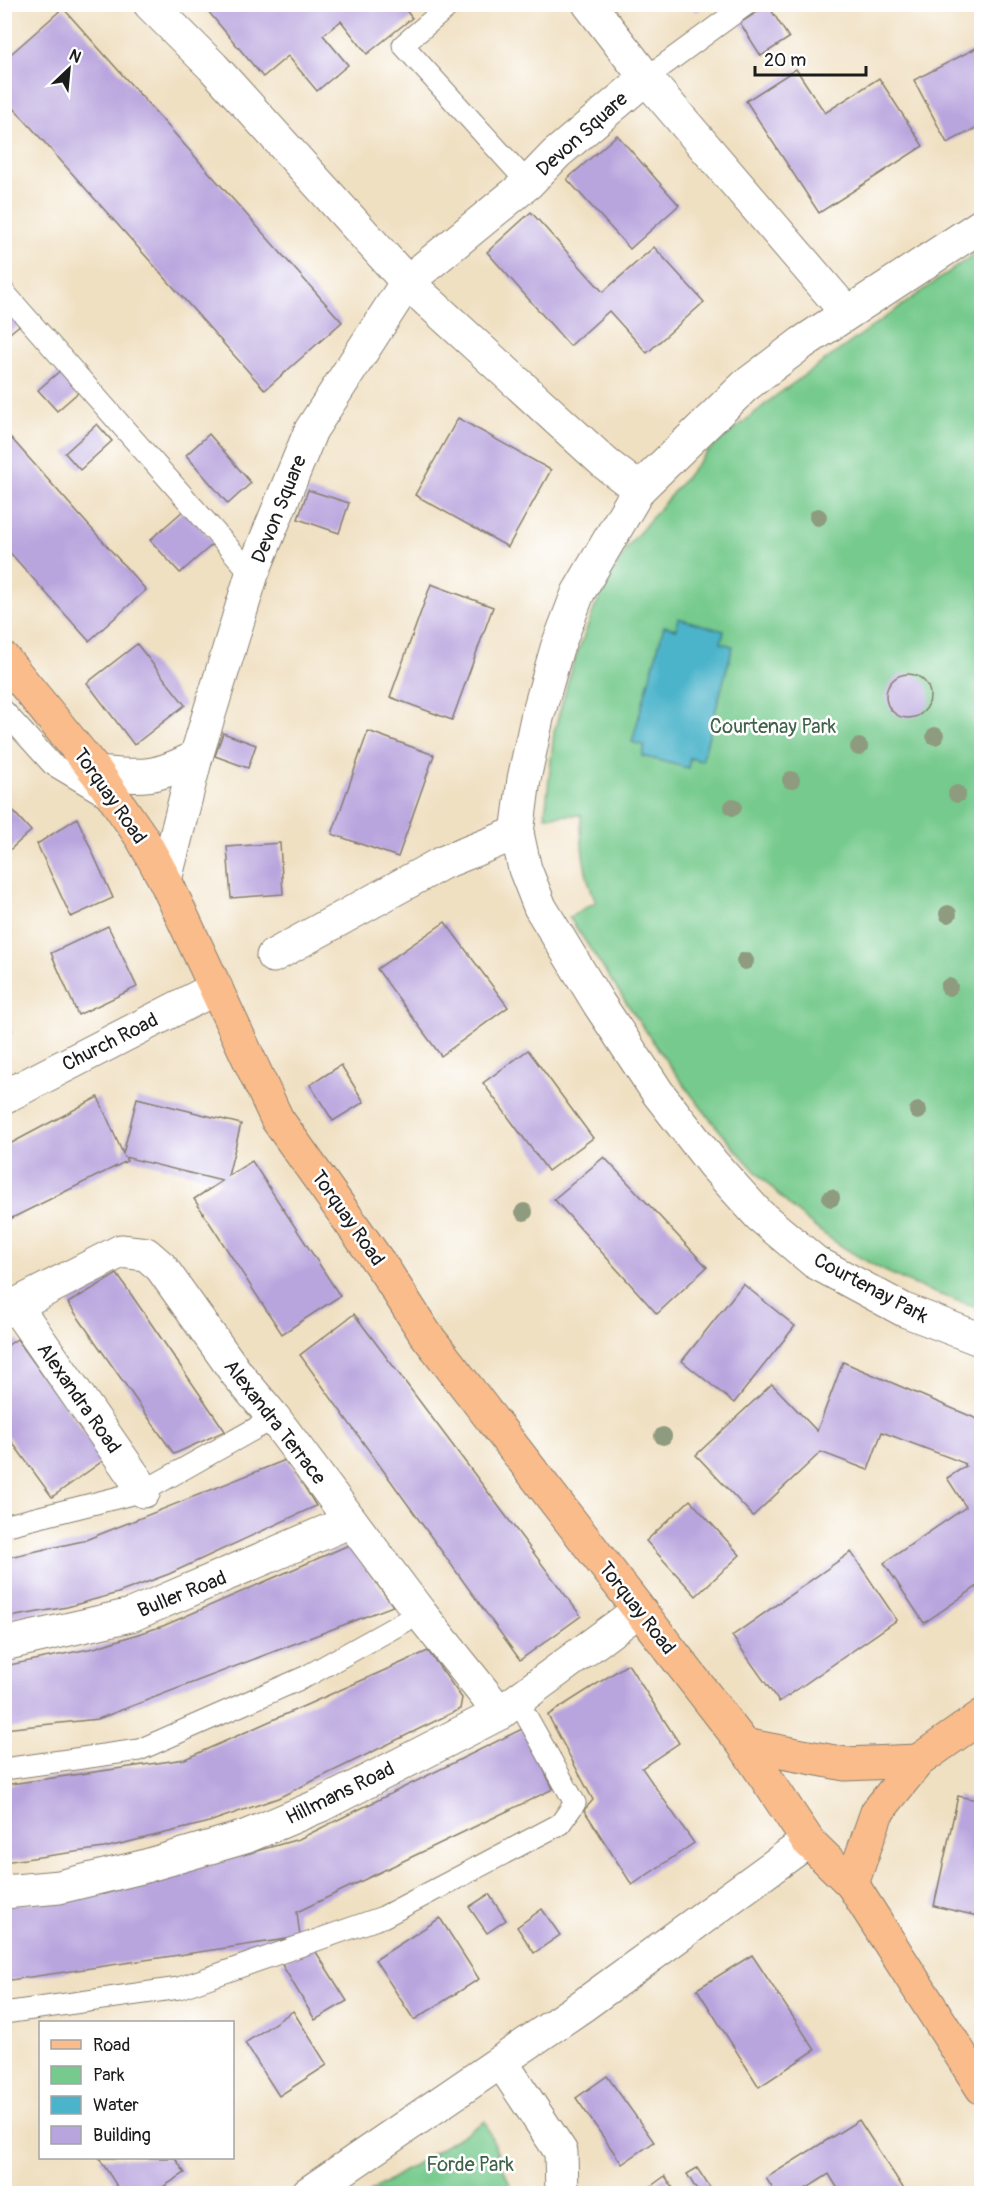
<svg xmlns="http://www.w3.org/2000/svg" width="986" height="2198" font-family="Pangolin,sans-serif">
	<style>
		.green { fill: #76ca8d; stroke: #497354; stroke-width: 1.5 }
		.water { fill: #4cb4ca; stroke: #346873; stroke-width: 1.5 }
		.building { fill: #b9a5de }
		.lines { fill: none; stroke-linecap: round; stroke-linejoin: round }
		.service-casing { stroke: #867e6f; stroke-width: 23 }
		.minor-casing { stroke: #867e6f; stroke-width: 35 }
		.primary-casing { stroke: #867e6f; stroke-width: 35 }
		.service { stroke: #fff; stroke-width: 21 }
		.minor { stroke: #fff; stroke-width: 33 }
		.primary { stroke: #fabc8b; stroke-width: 33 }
		.tree { fill: #8f9b7f }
		.labels { text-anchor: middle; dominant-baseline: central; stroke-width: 5; stroke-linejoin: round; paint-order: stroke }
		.street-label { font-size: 20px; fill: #1c1c1c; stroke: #fff }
		.park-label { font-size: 20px; fill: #406249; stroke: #fff }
	</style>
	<rect width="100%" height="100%" fill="#fff"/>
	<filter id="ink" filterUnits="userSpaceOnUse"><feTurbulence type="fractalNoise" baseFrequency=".0167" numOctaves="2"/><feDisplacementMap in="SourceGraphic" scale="12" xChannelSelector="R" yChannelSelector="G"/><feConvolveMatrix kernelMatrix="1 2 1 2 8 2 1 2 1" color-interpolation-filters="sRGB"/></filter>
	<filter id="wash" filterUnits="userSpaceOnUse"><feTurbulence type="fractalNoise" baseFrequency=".008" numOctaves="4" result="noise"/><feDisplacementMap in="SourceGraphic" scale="24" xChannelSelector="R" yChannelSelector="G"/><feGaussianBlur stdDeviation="1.35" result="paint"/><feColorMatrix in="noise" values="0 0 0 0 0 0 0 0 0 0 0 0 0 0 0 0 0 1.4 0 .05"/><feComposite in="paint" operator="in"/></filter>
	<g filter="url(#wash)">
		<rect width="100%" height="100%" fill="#f0e0c2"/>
		<!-- green -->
		<g class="green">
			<path d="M981,249V1308C919,1291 850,1259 800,1215C706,1131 639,1021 569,917L596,902C583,872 581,847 581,815L545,816L554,732L573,664L595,607L628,546L706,453L774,397Z"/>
			<path d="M485,2121L513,2193H368Z"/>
		</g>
		<!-- water -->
		<path class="water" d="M678,618L724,631L721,643L733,646L702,761L690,758L688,768L642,756L645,746L632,742L664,626L676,629Z"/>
		<g id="blocks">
			<!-- building -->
			<g class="building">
				<path d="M202,4H401L412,18L367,54L341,21L323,35L348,65L317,91L288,56L263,77Z"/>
				<path d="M690,4H707L696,12Z"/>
				<path d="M768,5L789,38L761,56L740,23Z"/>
				<path d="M63,8L342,322L265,390L4,97V60Z"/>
				<path d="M982,45V125L947,143L914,80Z"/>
				<path d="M796,69L825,113L879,78L923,146L819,213L746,101Z"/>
				<path d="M617,135L679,205L630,249L567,179Z"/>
				<path d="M531,212L603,292L654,247L704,302L647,353L609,311L570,346L487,252Z"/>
				<path d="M4,302L22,323L4,338Z"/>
				<path d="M62,369L81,390L57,411L38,390Z"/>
				<path d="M458,418L551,470L508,547L415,495Z"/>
				<path d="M97,424L112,441L80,470L65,453Z"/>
				<path d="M4,430L146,590L89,641L4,546Z"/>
				<path d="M209,434L251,483L228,504L186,455Z"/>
				<path d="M308,490L349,503L339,533L298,519Z"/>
				<path d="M185,509L214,543L180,573L150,540Z"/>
				<path d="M431,584L493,607L452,720L390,697Z"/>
				<path d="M137,644L185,705L134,745L87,683Z"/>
				<circle cx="908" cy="696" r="22"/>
				<path d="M368,731L434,755L398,857L332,834Z"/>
				<path d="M223,733L256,745L248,768L215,756Z"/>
				<path d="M4,801L31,831L4,855Z"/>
				<path d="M77,818L113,898L71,917L37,844Z"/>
				<path d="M280,843L283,894L231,898L227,847Z"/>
				<path d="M445,922L508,1007L441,1056L377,969Z"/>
				<path d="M108,926L137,987L78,1015L51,953Z"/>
				<path d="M4,1018L12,1031L4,1035Z"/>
				<path d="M528,1050L593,1138L548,1171L483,1083Z"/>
				<path d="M341,1065L364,1102L333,1121L310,1085Z"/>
				<path d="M98,1097L123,1154L137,1098L241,1124L228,1176L252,1161L340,1296L282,1334L194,1199L222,1181L125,1157L127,1161L4,1222V1147Z"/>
				<path d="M604,1157L707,1267L657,1314L554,1199Z"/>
				<path d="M117,1274L225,1431L174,1454L68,1303Z"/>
				<path d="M743,1284L795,1326L734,1403L682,1361Z"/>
				<path d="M354,1314L581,1616L520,1660L300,1355Z"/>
				<path d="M17,1339L104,1460L52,1497L4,1431V1348Z"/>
				<path d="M843,1362L982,1421V1583L924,1623L884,1563L966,1507L947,1478L966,1466L964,1463L882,1432L868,1470L821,1452L753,1516L696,1455L772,1384L817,1431Z"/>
				<path d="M288,1459L316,1506L169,1574L118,1593L67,1607L4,1618V1558L83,1541Z"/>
				<path d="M690,1500L740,1555L696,1596L646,1541Z"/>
				<path d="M349,1545L393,1606L98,1719L4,1729V1666L94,1648L163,1626Z"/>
				<path d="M851,1552L897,1620L779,1702L732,1636Z"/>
				<path d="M428,1651L462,1698L460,1709L278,1798L206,1823L104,1848L4,1862V1785L185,1759Z"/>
				<path d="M628,1664L679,1743L642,1768L694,1843L632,1885L584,1810L593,1800L548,1715Z"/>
				<path d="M524,1728L553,1789L297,1912L300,1937L4,1981V1906L104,1894L299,1839Z"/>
				<path d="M958,1796L982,1801V1917L934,1906Z"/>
				<path d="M489,1894L506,1920L487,1933L469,1907Z"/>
				<path d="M542,1909L560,1935L534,1953L517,1927Z"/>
				<path d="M440,1918L479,1979L414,2020L375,1960Z"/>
				<path d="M311,1944L347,2001L315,2020L281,1963Z"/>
				<path d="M752,1955L815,2050L759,2087L697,1989Z"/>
				<path d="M293,2011L327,2065L279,2096L245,2043Z"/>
				<path d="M607,2076L654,2142L622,2164L576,2098Z"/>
				<path d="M859,2120L907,2194H841L829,2174L798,2194H776L766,2178Z"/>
				<path d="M99,2158H175L185,2173L152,2194H122Z"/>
				<path d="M697,2168L714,2194H699L687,2174Z"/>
				<path d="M665,2176L677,2194H640Z"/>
			</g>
		</g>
	</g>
	<g filter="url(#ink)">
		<use href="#blocks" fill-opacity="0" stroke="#867e6f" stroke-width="1.5"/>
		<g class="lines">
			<defs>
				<g id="service">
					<path d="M451,4L403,45L528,183"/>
					<path d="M646,78L747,4"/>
					<path d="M4,292L252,574"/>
					<path d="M4,711L52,764L109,798"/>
					<path d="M4,1526L144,1491L274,1418"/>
					<path d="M4,1769L139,1750L307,1676L420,1613"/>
					<path d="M4,2013L179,1988L383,1917L560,1824L575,1803L518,1701"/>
				</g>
				<g id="minor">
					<path d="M150,4L213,67L407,282L606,464L639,489"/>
					<path d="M589,4L646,78L847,313"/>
					<path d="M982,225L802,343L745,386L639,489L578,593L557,648L537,718L524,779L517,833L525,869L540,907L599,1004L658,1093L713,1164L759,1215L815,1262L904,1310L982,1340"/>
					<path d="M97,773C142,777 155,779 196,757"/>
					<path d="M165,880L196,757L252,574L311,430L407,282L528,183L556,154L646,78"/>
					<path d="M273,956L442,863L517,833"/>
					<path d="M4,1097L216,988"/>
					<path d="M15,1305L144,1491"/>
					<path d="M4,1311L121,1251L146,1254L161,1267L237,1374L274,1418L420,1613L500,1713"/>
					<path d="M4,1644L131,1615L351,1521"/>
					<path d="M4,1892L59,1887L142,1867L245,1837L321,1805L500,1713L638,1611"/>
					<path d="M502,2063L561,2152L562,2194"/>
					<path d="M307,2194L582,2006L808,1841"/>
				</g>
				<g id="primary">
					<path d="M4,659L97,773L142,838L165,880L277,1119L387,1274L424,1332L744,1745L808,1841L852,1884L982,2088"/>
					<path d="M744,1745L845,1764L918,1761"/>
					<path d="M852,1884L877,1812L918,1761L982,1716"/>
				</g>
			</defs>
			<!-- service casing -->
			<use href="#service" class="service-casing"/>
			<!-- minor casing -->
			<use href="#minor" class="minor-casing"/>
			<!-- primary casing -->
			<use href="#primary" class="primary-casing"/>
			<!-- service -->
			<use href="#service" class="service"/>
			<!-- minor -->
			<use href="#minor" class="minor"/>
			<!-- primary -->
			<use href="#primary" class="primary"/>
		</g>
		<!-- trees -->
		<g class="tree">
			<circle cx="818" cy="517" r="9"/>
			<circle cx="935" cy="736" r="9"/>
			<circle cx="859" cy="747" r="9"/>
			<circle cx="791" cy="780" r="9"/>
			<circle cx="957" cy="794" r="9"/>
			<circle cx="733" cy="807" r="9"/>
			<circle cx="948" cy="914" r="9"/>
			<circle cx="745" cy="961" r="9"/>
			<circle cx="949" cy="987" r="9"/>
			<circle cx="918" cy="1111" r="9"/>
			<circle cx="831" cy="1198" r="9"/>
			<circle cx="524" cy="1212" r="9"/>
			<circle cx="663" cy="1436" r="9"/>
		</g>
	</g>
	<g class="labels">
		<!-- street labels -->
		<g class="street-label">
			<text transform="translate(582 134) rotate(-42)">Devon Square</text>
			<text transform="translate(279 509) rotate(-68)">Devon Square</text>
			<text transform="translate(110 796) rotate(55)">Torquay Road</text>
			<text transform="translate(110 1042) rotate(-27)">Church Road</text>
			<text transform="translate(348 1218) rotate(55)">Torquay Road</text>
			<text transform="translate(871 1288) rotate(28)">Courtenay Park</text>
			<text transform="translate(79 1398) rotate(55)">Alexandra Road</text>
			<text transform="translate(275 1422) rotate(52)">Alexandra Terrace</text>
			<text transform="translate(182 1594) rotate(-22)">Buller Road</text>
			<text transform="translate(637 1608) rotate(52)">Torquay Road</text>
			<text transform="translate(340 1793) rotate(-26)">Hillmans Road</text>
		</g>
		<!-- park labels -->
		<g class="park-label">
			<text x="773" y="726">Courtenay Park</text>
			<text x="470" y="2164">Forde Park</text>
		</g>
	</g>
	<!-- margin -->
	<rect width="986" height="2198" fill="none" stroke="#fff" stroke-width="24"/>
	<!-- legend -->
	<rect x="39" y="2021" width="195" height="138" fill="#ffffff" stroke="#a4a4a4" stroke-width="1.5"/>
	<rect x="51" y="2040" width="30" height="9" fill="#fabc8b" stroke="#a4a4a4" stroke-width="1.5"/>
	<text x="93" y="2051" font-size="18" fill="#1c1c1c">Road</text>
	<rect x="51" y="2066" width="30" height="18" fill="#76ca8d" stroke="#a4a4a4" stroke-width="1.5"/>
	<text x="93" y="2081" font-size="18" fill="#1c1c1c">Park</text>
	<rect x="51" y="2096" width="30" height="18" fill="#4cb4ca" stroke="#a4a4a4" stroke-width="1.5"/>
	<text x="93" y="2111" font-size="18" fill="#1c1c1c">Water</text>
	<rect x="51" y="2126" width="30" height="18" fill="#b9a5de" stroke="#a4a4a4" stroke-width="1.5"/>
	<text x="93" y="2141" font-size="18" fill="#1c1c1c">Building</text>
	<!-- north arrow -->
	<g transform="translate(69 69) rotate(26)" stroke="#ffffff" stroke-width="4.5" paint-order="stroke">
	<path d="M0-4.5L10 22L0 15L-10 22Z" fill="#1c1c1c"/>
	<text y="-9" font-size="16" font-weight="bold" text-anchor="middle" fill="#1c1c1c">N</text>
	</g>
	<!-- scale -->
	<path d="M755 66v9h111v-9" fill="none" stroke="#1c1c1c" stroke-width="3"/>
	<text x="764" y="66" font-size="18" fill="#1c1c1c" stroke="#ffffff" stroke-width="4.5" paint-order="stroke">20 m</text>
</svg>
